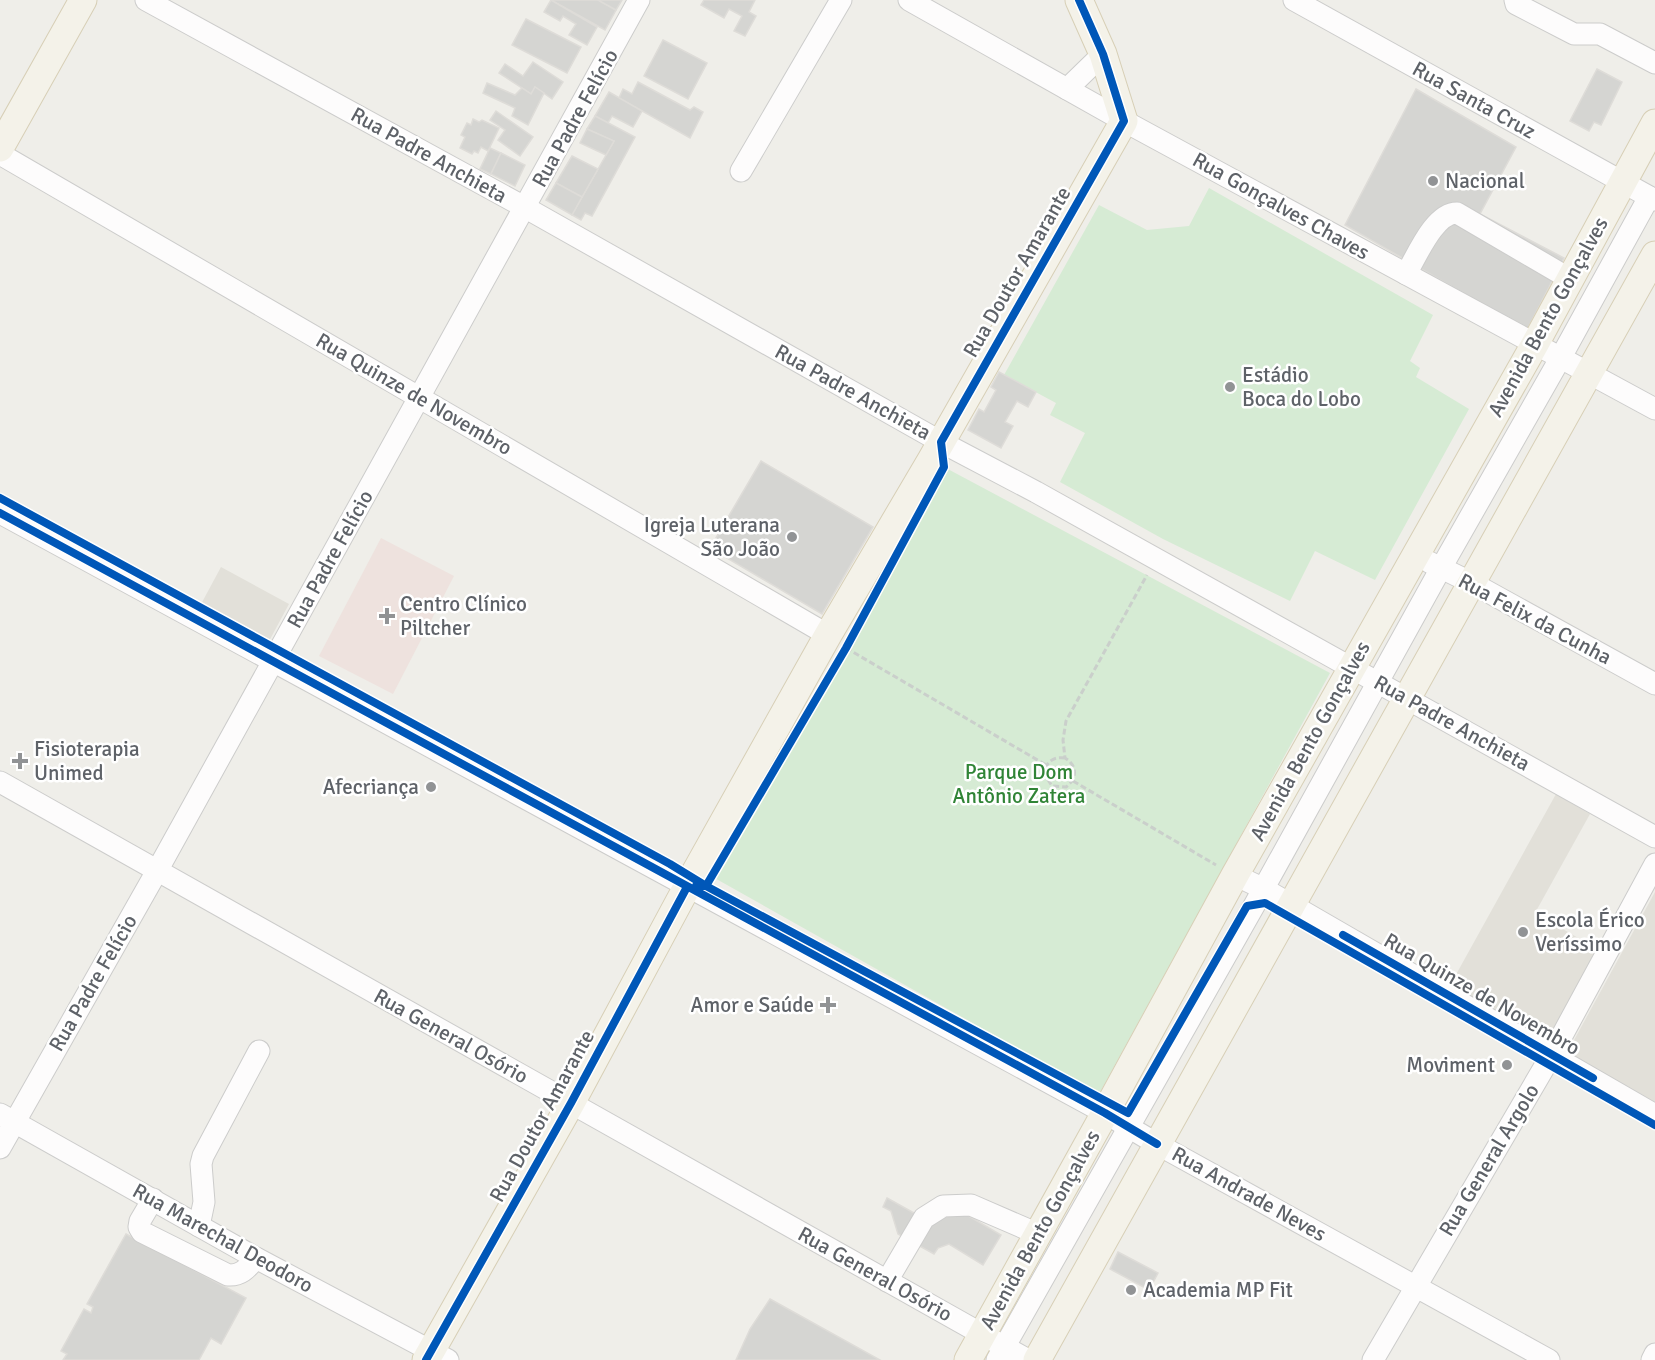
<svg xmlns="http://www.w3.org/2000/svg" width="1655" height="1360" font-family="Signika,sans-serif">
	<style>
		.education { fill: #e2e0d9 }
		.medical { fill: #eee2de }
		.green { fill: #d6ebd4 }
		.building { fill: #d5d5d2; stroke: #dedcd8; stroke-width: 1.5 }
		.lines { fill: none; stroke-linecap: round; stroke-linejoin: round }
		.minor-casing { stroke: #cccccb; stroke-width: 23 }
		.major-casing { stroke: #d7cfb6; stroke-width: 29 }
		.path { stroke: #cacfcb; stroke-width: 3; stroke-dasharray: 6 3; stroke-linecap: butt }
		.minor { stroke: #fdfcfc; stroke-width: 21 }
		.major { stroke: #f4f2e9; stroke-width: 27 }
		.cycleway-casing { stroke: #fff; stroke-width: 11 }
		.cycleway { stroke: #0057b8; stroke-width: 8 }
		.poi-dot { fill: #919395; stroke: #fff; stroke-width: 2 }
		.labels { text-anchor: middle; dominant-baseline: central; stroke-width: 5; stroke-linejoin: round; paint-order: stroke }
		.street-label { font-size: 21px; fill: #5e6268; stroke: #fff }
		.poi-label { font-size: 21px; fill: #5e6268; stroke: #fff; text-anchor: start }
		.park-label { font-size: 21px; fill: #308436; stroke: #fff }
	</style>
	<rect width="100%" height="100%" fill="#efeee9"/>
	<!-- education -->
	<g class="education">
		<path d="M221,567L289,604L268,643L200,606Z"/>
		<path d="M1556,794L1590,814L1535,913L1599,950L1546,1044L1448,989Z"/>
		<path d="M1655,892V1102L1567,1053Z"/>
	</g>
	<!-- medical -->
	<path class="medical" d="M381,538L454,576L393,694L319,656Z"/>
	<!-- green -->
	<g class="green">
		<path d="M1209,188L1433,315L1410,361L1420,368L1416,377L1469,409L1375,580L1315,551L1290,601L1163,539L1060,482L1085,433L1050,415L1056,403L1004,375L1099,205L1147,230L1189,226Z"/>
		<path d="M944,467L1330,673L1099,1094L711,876L846,648Z"/>
	</g>
	<!-- building -->
	<g class="building">
		<path d="M551,0H598L616,10L605,30Z"/>
		<path d="M551,0L597,27L587,45L569,35L576,24L563,16L560,21L544,12Z"/>
		<path d="M598,0H622L616,10Z"/>
		<path d="M704,0H755L749,12L756,16L745,36L734,31L742,16L729,9L724,18L701,5Z"/>
		<path d="M526,19L581,47L567,73L512,45Z"/>
		<path d="M663,40L707,63L688,99L644,76Z"/>
		<path d="M533,62L563,82L552,99L535,87L531,94L499,73L505,64L523,76Z"/>
		<path d="M1597,69L1622,82L1601,125L1594,122L1589,131L1570,121Z"/>
		<path d="M638,82L690,110L694,107L703,112L690,138L619,98L623,89L632,94Z"/>
		<path d="M487,83L515,95L522,88L531,94L535,87L544,93L528,125L512,116L515,108L483,93Z"/>
		<path d="M1416,89L1516,147L1480,214L1564,258L1527,330L1345,225Z"/>
		<path d="M609,92L642,111L633,127L612,116L608,123L595,116Z"/>
		<path d="M496,111L533,137L520,156L498,140L505,130L490,120Z"/>
		<path d="M595,116L635,137L592,216L585,213L581,220L572,215L614,141L587,129Z"/>
		<path d="M473,119L479,122L482,120L499,128L488,151L481,147L478,153L474,151L472,154L460,148L465,137L461,135L467,123L471,125Z"/>
		<path d="M587,129L614,141L606,155L580,143Z"/>
		<path d="M490,148L501,153L491,174L480,169Z"/>
		<path d="M501,153L525,165L515,186L491,174Z"/>
		<path d="M572,156L598,169L582,197L556,183Z"/>
		<path d="M556,183L582,197L572,215L546,200Z"/>
		<path d="M999,372L1036,392L1028,407L1017,401L1005,422L1013,426L1001,448L968,430L979,409L984,412L996,390L991,387Z"/>
		<path d="M761,461L873,527L822,614L710,548Z"/>
		<path d="M887,1198L930,1222L962,1212L1001,1235L983,1265L949,1244L938,1248L934,1254L898,1234L891,1211L883,1207Z"/>
		<path d="M126,1234L246,1298L221,1344L211,1338L199,1360H63L67,1354L61,1351L84,1309L91,1313L93,1307L87,1304Z"/>
		<path d="M1118,1252L1158,1273L1149,1290L1110,1269Z"/>
		<path d="M770,1299L880,1360H736L750,1329Z"/>
	</g>
	<g class="lines">
		<defs>
			<g id="minor">
				<path d="M146,0L526,208L941,442L1036,492L1655,837"/>
				<path d="M909,0L1124,121L1655,409"/>
				<path d="M1294,0L1655,200"/>
				<path d="M1515,0L1516,4L1574,34H1600L1655,63"/>
				<path d="M1067,89L1103,54"/>
				<path d="M0,154L828,635"/>
				<path d="M741,171L841,0"/>
				<path d="M1406,274C1417,256 1434,213 1457,213L1570,279"/>
				<path d="M0,513L1105,1113L1157,1144L1549,1360"/>
				<path d="M1429,562L1472,583L1655,684"/>
				<path d="M0,782L1028,1360"/>
				<path d="M1235,875L1264,889L1655,1115"/>
				<path d="M0,1114L256,1258L448,1360"/>
				<path d="M0,1148L157,871L639,0"/>
				<path d="M153,1199L140,1221L139,1227L142,1232L228,1275C242,1276 248,1267 256,1258"/>
				<path d="M199,1226L204,1202L201,1164L203,1156L259,1051"/>
				<path d="M887,1281L924,1218L943,1206L971,1205L1038,1234"/>
				<path d="M997,1360L1255,904L1441,568L1561,357L1649,197"/>
				<path d="M1373,1360L1552,1054L1655,864"/>
				<path d="M1652,1360L1655,1354"/>
			</g>
			<g id="major">
				<path d="M0,148L83,0"/>
				<path d="M426,1360L571,1103L687,887L828,635L931,460L1124,121L1103,54L1079,0"/>
				<path d="M968,1360L1105,1113L1235,875L1535,344L1655,123"/>
				<path d="M1037,1360L1655,255"/>
			</g>
		</defs>
		<!-- minor casing -->
		<use href="#minor" class="minor-casing"/>
		<!-- major casing -->
		<use href="#major" class="major-casing"/>
		<!-- path -->
		<g class="path">
			<path d="M846,648L1046,765"/>
			<path d="M1065,758C1053,756 1044,763 1045,775L1052,786L1066,787C1078,778 1077,765 1065,758L1063,740L1066,721L1147,575"/>
			<path d="M1073,781L1216,865"/>
		</g>
		<!-- minor -->
		<use href="#minor" class="minor"/>
		<!-- major -->
		<use href="#major" class="major"/>
		<defs>
			<g id="cycleway">
				<path d="M0,498L670,864L706,886L1128,1113L1247,906L1265,903L1655,1125"/>
				<path d="M0,513L1105,1113L1157,1144"/>
				<path d="M696,886H706L846,648L944,467L941,442L1124,121L1103,54L1079,0"/>
				<path d="M1343,935L1593,1078"/>
				<path d="M426,1360L571,1103L687,887"/>
			</g>
		</defs>
		<!-- cycleway casing -->
		<use href="#cycleway" class="cycleway-casing"/>
		<!-- cycleway -->
		<use href="#cycleway" class="cycleway"/>
	</g>
	<!-- markers -->
	<g class="poi-dot">
		<circle cx="1433" cy="181" r="6"/>
		<circle cx="1230" cy="387" r="6"/>
		<circle cx="792" cy="537" r="6"/>
		<path d="M384 607h6v6h6v6h-6v6h-6v-6h-6v-6h6z"/>
		<path d="M17 752h6v6h6v6h-6v6h-6v-6h-6v-6h6z"/>
		<circle cx="431" cy="787" r="6"/>
		<circle cx="1523" cy="932" r="6"/>
		<path d="M825 996h6v6h6v6h-6v6h-6v-6h-6v-6h6z"/>
		<circle cx="1507" cy="1065" r="6"/>
		<circle cx="1131" cy="1290" r="6"/>
	</g>
	<g class="labels">
		<!-- street labels -->
		<g class="street-label">
			<text transform="translate(1474 100) rotate(29)">Rua Santa Cruz</text>
			<text transform="translate(575 118) rotate(-61)">Rua Padre Felício</text>
			<text transform="translate(429 155) rotate(29)">Rua Padre Anchieta</text>
			<text transform="translate(1281 206) rotate(29)">Rua Gonçalves Chaves</text>
			<text transform="translate(1017 272) rotate(-60)">Rua Doutor Amarante</text>
			<text transform="translate(1548 317) rotate(-61)">Avenida Bento Gonçalves</text>
			<text transform="translate(853 392) rotate(29)">Rua Padre Anchieta</text>
			<text transform="translate(414 394) rotate(30)">Rua Quinze de Novembro</text>
			<text transform="translate(330 559) rotate(-61)">Rua Padre Felício</text>
			<text transform="translate(1535 619) rotate(28)">Rua Felix da Cunha</text>
			<text transform="translate(1452 723) rotate(29)">Rua Padre Anchieta</text>
			<text transform="translate(1310 741) rotate(-61)">Avenida Bento Gonçalves</text>
			<text transform="translate(93 983) rotate(-60)">Rua Padre Felício</text>
			<text transform="translate(1482 994) rotate(30)">Rua Quinze de Novembro</text>
			<text transform="translate(451 1036) rotate(29)">Rua General Osório</text>
			<text transform="translate(542 1116) rotate(-61)">Rua Doutor Amarante</text>
			<text transform="translate(1489 1160) rotate(-59)">Rua General Argolo</text>
			<text transform="translate(1249 1194) rotate(29)">Rua Andrade Neves</text>
			<text transform="translate(1040 1230) rotate(-61)">Avenida Bento Gonçalves</text>
			<text transform="translate(223 1238) rotate(29)">Rua Marechal Deodoro</text>
			<text transform="translate(875 1274) rotate(29)">Rua General Osório</text>
		</g>
		<!-- poi labels -->
		<g class="poi-label">
			<text x="1445" y="181">Nacional</text>
			<text x="1242" y="375">Estádio<tspan x="1242" dy="24">Boca do Lobo</tspan></text>
			<text x="780" y="525" text-anchor="end">Igreja Luterana<tspan x="780" dy="24">São João</tspan></text>
			<text x="400" y="604">Centro Clínico<tspan x="400" dy="24">Piltcher</tspan></text>
			<text x="34" y="749">Fisioterapia<tspan x="34" dy="24">Unimed</tspan></text>
			<text x="419" y="787" text-anchor="end">Afecriança</text>
			<text x="1535" y="920">Escola Érico<tspan x="1535" dy="24">Veríssimo</tspan></text>
			<text x="814" y="1005" text-anchor="end">Amor e Saúde</text>
			<text x="1495" y="1065" text-anchor="end">Moviment</text>
			<text x="1143" y="1290">Academia MP Fit</text>
		</g>
		<!-- park labels -->
		<g class="park-label">
			<text x="1019" y="772">Parque Dom<tspan x="1019" dy="24">Antônio Zatera</tspan></text>
		</g>
	</g>
</svg>
